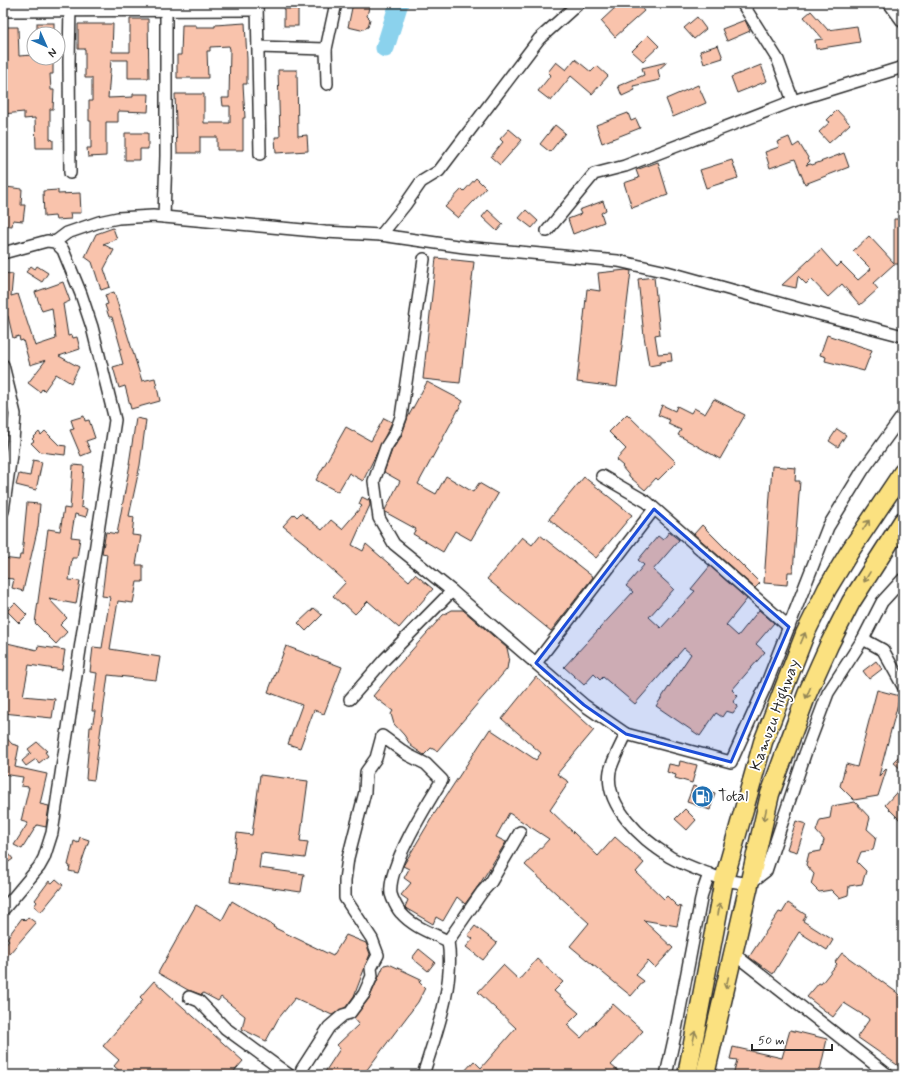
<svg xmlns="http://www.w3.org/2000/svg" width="906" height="1078" font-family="Mynerve,sans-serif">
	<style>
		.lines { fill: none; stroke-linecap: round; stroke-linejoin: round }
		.river { stroke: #8bd2ed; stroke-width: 19 }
		.building { fill: #f9c3ac; stroke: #2b2b2b }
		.minor-casing { stroke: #2b2b2b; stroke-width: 14 }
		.trunk-casing { stroke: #2b2b2b; stroke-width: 21 }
		.minor { stroke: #fff; stroke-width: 11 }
		.trunk { stroke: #fbe180; stroke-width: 18 }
		.oneway { stroke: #938656 }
		.marked { fill: #1d4ed8; fill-opacity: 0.2; stroke: #1d4ed8; stroke-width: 3; stroke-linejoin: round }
		.labels { text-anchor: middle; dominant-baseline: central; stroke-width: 3.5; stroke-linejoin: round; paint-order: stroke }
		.street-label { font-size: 16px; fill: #2b2b2b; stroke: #fff }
		.poi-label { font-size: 16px; fill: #2b2b2b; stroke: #fff; text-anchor: start }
	</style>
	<rect width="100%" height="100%" fill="#fff"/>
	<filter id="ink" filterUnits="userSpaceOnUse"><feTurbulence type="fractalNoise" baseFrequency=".025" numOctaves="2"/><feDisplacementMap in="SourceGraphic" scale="8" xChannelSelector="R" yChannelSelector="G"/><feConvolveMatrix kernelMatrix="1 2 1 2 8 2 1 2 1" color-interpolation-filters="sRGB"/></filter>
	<g filter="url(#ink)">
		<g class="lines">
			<!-- river -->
			<path class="river" d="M385,48L399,3"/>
		</g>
		<!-- building -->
		<g class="building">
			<path d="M353,3H370L367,16L370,19L368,27L361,30L348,27Z"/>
			<path d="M629,3H637L644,11L615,37L601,21L618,5L622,9Z"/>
			<rect x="284" y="9" width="14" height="17"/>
			<path d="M811,11L828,30L857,26L860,42L816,49L815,40L823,39L804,17Z"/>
			<path d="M697,17L706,29L694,39L684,28Z"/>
			<path d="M130,19H148L149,78H128V60H111L108,98L133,97V94H149L148,112L119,111L118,113V122H106V156L88,157L87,148H91V121H89V101H92V78H85V49H78V24H113L112,52H130Z"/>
			<path d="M745,20L750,31L727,41L722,29Z"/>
			<rect x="37" y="23" width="17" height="11"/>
			<path d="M245,23L247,59V84H243L245,118H243V150H217V137H200V153H177L175,94H204V123H230V106H223L222,98H229L230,49L229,46L210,47V51H207L208,78H177V55H181L182,25H196V27H215V25Z"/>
			<path d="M3,27H18L19,56L33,55V59L53,58V74H50L51,90H54L53,109H50V139L53,140V148H36L35,118L24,119V112L3,114Z"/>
			<path d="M648,35L659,46L643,61L632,51Z"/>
			<path d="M718,45L723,58L704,64L700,51Z"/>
			<path d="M575,59L591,72L597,66L608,76L592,94L571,76L551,101L538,91L551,75L548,72L556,62L566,70Z"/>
			<path d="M667,62L658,70L660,80L633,86L635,90L622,96L618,86L644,75L642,68Z"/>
			<path d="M761,65L767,81L737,93L731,77Z"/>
			<path d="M278,70H297L298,136L307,135L308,151L276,153L275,137H280Z"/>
			<path d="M698,85L706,103L673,117L666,99Z"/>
			<path d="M837,110L850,124L829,143L819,132L830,122L827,120Z"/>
			<path d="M628,113L631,121L636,119L640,128L602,143L596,125Z"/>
			<path d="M555,125L565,133L550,152L540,144Z"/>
			<path d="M509,129L522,140L500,165L491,157L503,142L500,139Z"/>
			<path d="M125,133H148V149H140V160H125Z"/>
			<path d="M789,137L793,147L799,143L810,161L806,165L811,164L812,165L844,153L849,167L805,184L795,159L770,168L765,152L779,147L777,142Z"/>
			<path d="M732,160L738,178L706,188L700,170Z"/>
			<path d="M658,162L668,195L632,208L624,183L639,178L636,170Z"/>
			<path d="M476,178L486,188L458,218L445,207L462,189L464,191Z"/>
			<path d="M6,187L22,189L21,205H25L23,221L13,220L12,226L3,225V203H5Z"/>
			<path d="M58,190V194L80,193L81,213H70L71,219L56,220L55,216L44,217L43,191Z"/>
			<path d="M603,201L606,210L601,213L604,222L573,234L568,219L581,214L579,210Z"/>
			<path d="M488,210L503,224L497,231L482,217Z"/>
			<path d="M526,210L538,221L532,228L519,218Z"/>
			<path d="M894,219H903V264H894L873,283L878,289L860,305L842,284L828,297L811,279L806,284L798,276L796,288L782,285L821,249L837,267L841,263L858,280L871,269L853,251L869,236L894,263Z"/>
			<path d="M113,228L117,239L103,244L114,250L104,269L110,287L101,290L92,262L85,257L96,234Z"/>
			<path d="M436,258L474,262L460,383L423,379Z"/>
			<path d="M31,266L35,269L37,266L48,273L42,282L26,272Z"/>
			<path d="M626,270L631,271L617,387L577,382L587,289L600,291L598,273Z"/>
			<path d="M3,273L13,274L11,296L18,294L35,346L56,339L52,308L42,311L35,292L63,282L70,301L63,304L68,336L72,335L73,338L77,337L80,349L59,356L79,367L71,383L56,374L44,391L42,389L40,392L28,383L46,360L30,365L23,340L20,341L19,336L13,338L8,316L3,315Z"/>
			<path d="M654,277L660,334L655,335L658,354L671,353L672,361L660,362V364L649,366L644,336L638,279Z"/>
			<path d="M114,292L142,381L155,378L160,401L131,409L125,386L119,388L113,367L123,364L119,349H121L112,317H109L105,305L108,304L105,295Z"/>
			<path d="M827,335L872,350L864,371L825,361L826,357L820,355Z"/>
			<path d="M427,382L463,401L418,484L436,494L446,476L473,492L479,483L498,494L471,540L455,531L443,552L413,534L416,529L385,512V510L400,481L384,472L392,450L401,437L408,417Z"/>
			<path d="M714,399L745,415L720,459L678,435L681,430L668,424L670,420L658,415L662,405L675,411L677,406L691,413L694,408L705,414Z"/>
			<path d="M627,414L676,462L658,480L656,478L645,490L631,478L622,467L623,466L616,460L626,449L609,432Z"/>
			<path d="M84,416L85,421L89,420L95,438L86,441L91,452L81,456L70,430L74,429L71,420Z"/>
			<path d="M136,418L146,420L140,465L129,516L134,517L132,535L141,536L136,565H143V582H137L133,603L118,601L110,649L160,657L156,680L108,675L94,780L86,779L90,727H92L95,711H92L97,673L90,672L93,647L102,648L110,597L102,596L107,554L102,553L106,532L117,534L130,464H129Z"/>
			<path d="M384,418L392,422L363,481L349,473L338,492L316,480L346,427L371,441Z"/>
			<path d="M837,429L846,435L838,447L829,441Z"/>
			<path d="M45,431L59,445L66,446L65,455L40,452L31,443L34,441L32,439L39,432L41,435Z"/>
			<path d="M33,460L42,462L36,490L16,485L19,474L30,476Z"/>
			<path d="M73,465L84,466L81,507L88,509L86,517L75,514L71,537L80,538L77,558H72L69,580L80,581L76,604L49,599L67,618L60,625L67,632L56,644L35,623L48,529L60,531L64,508L70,509Z"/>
			<path d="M772,466L796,468L795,481H800L793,572H788L787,585L764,583Z"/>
			<path d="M584,477L632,515L596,558L549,519Z"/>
			<path d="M362,497L368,500L369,498L370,505L352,545L363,551L366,544L409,581L415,574L433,589L399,628L368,601L355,614L343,603L342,604L333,596L346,582L307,547L308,546L283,526L294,514L297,517L301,513L322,530L331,520L342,529L362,506L359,504Z"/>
			<path d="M27,503L40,504L38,527L23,591L12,588L14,579L3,578V558L19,560L20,555H22Z"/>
			<path d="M702,525L760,583L755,588L694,534Z"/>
			<path d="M669,532L679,540L653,570L674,589L649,617L661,628L695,591L691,589L710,566L747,599L726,625L738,636L759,610L774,623L756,644L765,652L732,690L738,696L733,702L738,706L733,713L726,711L722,717L716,713L700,736L656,706L691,654L684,648L635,704L603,677L600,680L594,674L584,685L564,667L633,592L626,586L644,565L638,560L658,536L663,540Z"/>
			<path d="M540,535L593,577L551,631L487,579L522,537L532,545Z"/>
			<path d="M15,603L27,615L19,623L7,611Z"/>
			<path d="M314,608L322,615L306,631L298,623Z"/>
			<path d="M452,610H463L507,648L509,657L507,669L437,751L431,748L424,755L411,746L404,735L394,724L391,714L393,711L373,696L396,668L443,615Z"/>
			<path d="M3,642L37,650L38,646L65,650L62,670L29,665L23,696L55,699L52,718L3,713Z"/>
			<path d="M286,646L342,667L324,714L314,710L300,748L288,744L302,705L268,692Z"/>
			<path d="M876,661L882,669L869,679L863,671Z"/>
			<path d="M536,677L594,730L557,774L569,782L550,810L598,856L615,837L644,863L636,872L664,899L667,896L677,906L681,907L677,926L643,920L673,948L655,968L648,961L636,975L644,981L631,996L570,946L589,923L525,865L549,839L509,813L496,837L506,842L481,882L465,904L457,897L443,921L436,917L433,924L407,909L405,907L408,900L401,895L411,883L404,878L409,869L403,866L431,819L490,729L536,760L541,753L502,719Z"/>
			<path d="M877,690L900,696L879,776L887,768L878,796L854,800L840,786L846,764L857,767Z"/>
			<path d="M3,734L12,744L19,746L15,767L47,774L40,804L49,806L46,827L37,825L22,849L14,845L28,823L21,821L29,787L21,786L23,777L3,774Z"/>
			<path d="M37,742L47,751L45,752L48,756L39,763L36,759L26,766L22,761L31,753L28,749Z"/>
			<path d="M903,752V771L893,762Z"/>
			<path d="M680,761L697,765L692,783L675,778L676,775L667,772L669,764L679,766Z"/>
			<path d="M260,775L308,781L300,841L308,842L305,858L261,853L259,868L304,874L301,892L230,882L237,833L252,835Z"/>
			<path d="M903,785V823L885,805Z"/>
			<path d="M693,786L715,793L710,810L687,802Z"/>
			<path d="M855,802L870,818L867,829L876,837L873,850L861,852L857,862L866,871L862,884L849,886L848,895L839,898L831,890L819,892L811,884L814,874L806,865L809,853L821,851L824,840L816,831L820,820L830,818L832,806Z"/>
			<path d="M685,809L696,820L687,830L675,819Z"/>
			<path d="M796,821L806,824L797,852L787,849Z"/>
			<path d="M80,837L89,840L78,873L69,871L70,866L68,865L74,841L78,843Z"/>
			<path d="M3,846L13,859L3,866Z"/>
			<path d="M56,879L63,885L41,912L34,906L37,902L35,900L49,881L52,883Z"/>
			<path d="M232,901L274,926L273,927L333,956L346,935L366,943L370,954L354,996L346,1007L332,1015L295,998L278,1019L266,1041L242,1029L245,1016L221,997L218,1001L203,993L202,995L188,990L158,973L196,905L222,920Z"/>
			<path d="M788,903L806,915L803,921L833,940L827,950L799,932L773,974L749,957L779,912L782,913Z"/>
			<path d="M28,917L36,923L3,961V947L9,940L7,938L22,918L25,921Z"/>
			<path d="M475,926L497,943L483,960L466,947L473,939L468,935Z"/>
			<path d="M419,949L435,962L428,971L412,958Z"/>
			<path d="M842,953L903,997V1069L857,1037L869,1020L868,1018L844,1003L833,1017L807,997L819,983L821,984L837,964L835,962Z"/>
			<path d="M537,959L563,982L554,991L579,1013L567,1025L581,1038L613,1004L643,1031L611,1065L623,1075H461L474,1061L481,1068L516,1028L478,992L503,965L519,980Z"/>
			<path d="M389,964L421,979L419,982L425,988L418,1002L363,1075H323L340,1049L337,1045L359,1024L354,1018L370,997L384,965Z"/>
			<path d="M154,981L243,1061L231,1075H124L114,1066L119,1060L103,1046L143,1000L140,997Z"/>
			<path d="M790,1030L827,1039L819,1075H784L758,1069L757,1075H733L737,1060L730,1059L733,1047L782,1058Z"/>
		</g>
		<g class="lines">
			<defs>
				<g id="minor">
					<path d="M742,3L778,60L793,101"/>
					<path d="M889,3L903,22"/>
					<path d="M257,4L260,154"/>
					<path d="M3,11L257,10"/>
					<path d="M258,47L326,49"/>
					<path d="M327,84L326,49L336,3"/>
					<path d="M70,173L69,62L70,4"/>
					<path d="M164,217L166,156V3"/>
					<path d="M547,231L594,174L625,166L793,101L903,67"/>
					<path d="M381,235L405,205L421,182L439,171L539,39L579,3"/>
					<path d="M55,242L67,233L99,222L118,218L153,216L325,232L381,235L464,247L618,261L667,272L800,309L903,336"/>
					<path d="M3,253L47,241L55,242L63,250L81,294L92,327L115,420L52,833L44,858L39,867L3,910"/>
					<path d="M424,259L401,417L395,433L386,447L374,481L379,518L394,544L452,591L584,705L626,734L731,762L766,685L828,527L863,470L903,415"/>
					<path d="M3,365L15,414L13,441L3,511"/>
					<path d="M602,476L647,502L789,627"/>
					<path d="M863,639L883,650L903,686"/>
					<path d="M536,663L654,509"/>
					<path d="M350,699L384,660L452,591"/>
					<path d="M626,734C621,746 613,759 610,771C604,806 643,840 670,857C682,864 696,869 709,874"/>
					<path d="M448,941L482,892L491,882L520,832"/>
					<path d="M734,954L888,1075"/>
					<path d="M189,997L199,1001L225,1028L289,1075"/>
					<path d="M300,1075L302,1069L329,1027L343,1015L350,1013L364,994L372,976L371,968L378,955L372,939L345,898V880L348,858L365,792L366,772L376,758L382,736L408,755L426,764L442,780C427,804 387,867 391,894C392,898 397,909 401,913C413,927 432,933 448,941C455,985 436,1033 423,1075"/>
					<path d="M666,1075L675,1035L702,894L709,874L724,880L749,884L766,871L805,754L828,693L863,639L882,602L903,579"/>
				</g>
				<g id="trunk">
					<path d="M687,1075L724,880L763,742L805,634L827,589L850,551L903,472"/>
					<path d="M705,1075L770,794L807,694L829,645L851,602L903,521"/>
				</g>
			</defs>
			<!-- minor casing -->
			<use href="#minor" class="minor-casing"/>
			<!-- trunk casing -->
			<use href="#trunk" class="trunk-casing"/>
			<!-- minor -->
			<use href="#minor" class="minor"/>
			<!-- trunk -->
			<use href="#trunk" class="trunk"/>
		</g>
		<!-- one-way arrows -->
		<defs><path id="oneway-shaft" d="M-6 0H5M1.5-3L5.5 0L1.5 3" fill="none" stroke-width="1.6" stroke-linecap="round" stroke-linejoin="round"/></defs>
		<g class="oneway">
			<use href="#oneway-shaft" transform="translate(866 525) rotate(-57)"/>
			<use href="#oneway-shaft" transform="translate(867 577) rotate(121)"/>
			<use href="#oneway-shaft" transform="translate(803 638) rotate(-67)"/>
			<use href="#oneway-shaft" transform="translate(808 693) rotate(113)"/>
			<use href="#oneway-shaft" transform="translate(765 815) rotate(103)"/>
			<use href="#oneway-shaft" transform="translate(719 909) rotate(-80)"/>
			<use href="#oneway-shaft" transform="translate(727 983) rotate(103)"/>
			<use href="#oneway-shaft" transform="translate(694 1037) rotate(-79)"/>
		</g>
	</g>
	<!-- marked area -->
	<path class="marked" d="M654,509L789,627L731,762L626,734L584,705L536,663Z"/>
	<!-- icons -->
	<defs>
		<symbol id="fuel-disc" viewBox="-11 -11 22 22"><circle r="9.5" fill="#1f6fb2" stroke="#fff"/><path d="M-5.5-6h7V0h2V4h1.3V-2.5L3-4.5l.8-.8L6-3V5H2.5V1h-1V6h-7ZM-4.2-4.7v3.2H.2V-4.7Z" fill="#fff"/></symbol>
	</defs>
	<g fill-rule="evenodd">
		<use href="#fuel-disc" x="690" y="784" width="25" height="25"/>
	</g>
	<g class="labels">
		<!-- street labels -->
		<g class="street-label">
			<text transform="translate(775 715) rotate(-70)">Kamuzu Highway</text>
		</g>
		<!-- poi labels -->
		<g class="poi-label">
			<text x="718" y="796">Total</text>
		</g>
	</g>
	<!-- margin -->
	<rect width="906" height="1078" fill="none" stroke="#fff" stroke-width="16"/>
	<rect x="8" y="8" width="890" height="1062" fill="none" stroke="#2b2b2b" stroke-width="1.5" filter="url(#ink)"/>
	<!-- north arrow -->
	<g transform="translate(46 46) rotate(135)"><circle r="19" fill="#ffffff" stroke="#aaaaaa"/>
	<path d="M0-3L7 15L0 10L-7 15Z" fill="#1f6fb2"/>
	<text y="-6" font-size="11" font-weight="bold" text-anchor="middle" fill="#2b2b2b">N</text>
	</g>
	<!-- scale -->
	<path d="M752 1044v6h80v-6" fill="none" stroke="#2b2b2b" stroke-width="2"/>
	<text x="758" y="1044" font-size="12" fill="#2b2b2b" stroke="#ffffff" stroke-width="3" paint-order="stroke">50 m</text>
</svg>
